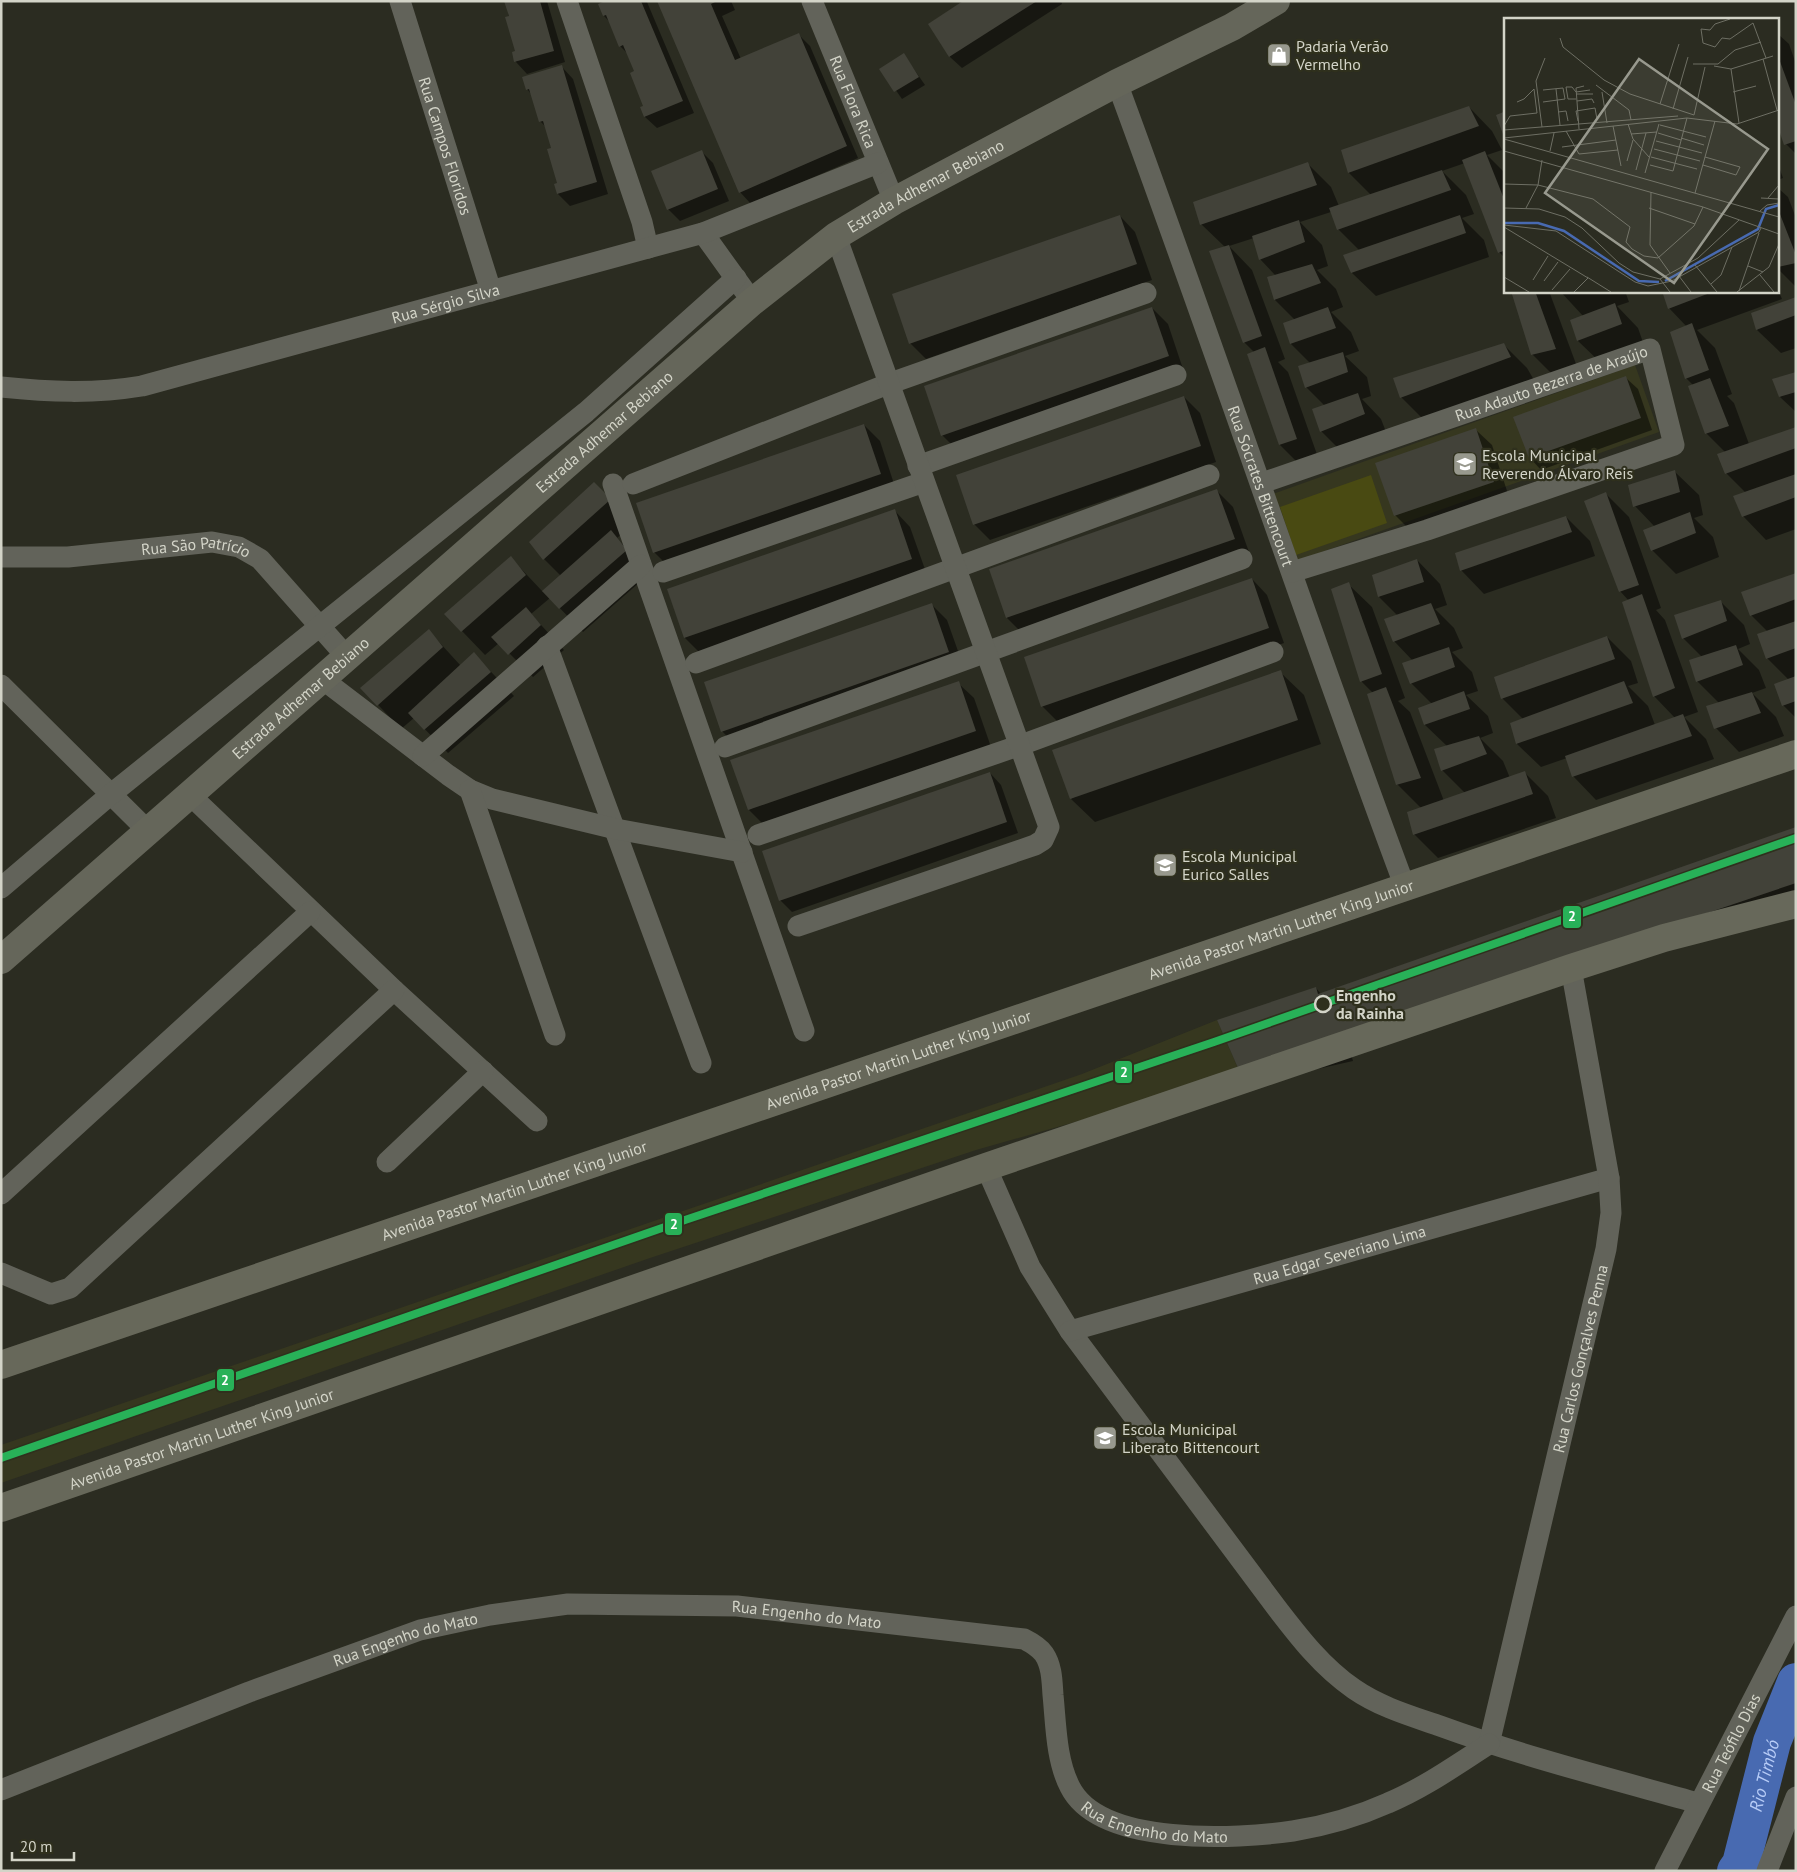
<svg xmlns="http://www.w3.org/2000/svg" width="1797" height="1872" font-family="'PT Sans',sans-serif">
	<style>
		.built { fill: #36371f }
		.green { fill: #494a12 }
		.shadow { fill: #0007 }
		.lines { fill: none; stroke-linecap: round; stroke-linejoin: round }
		.river { stroke: #486ab1; stroke-width: 38 }
		.building { fill: #424239 }
		.street { stroke: #62635a; stroke-width: 21 }
		.secondary { stroke: #65665a; stroke-width: 28 }
		.primary { stroke: #67685a; stroke-width: 28 }
		.metro-1-casing { stroke: #2f301d; stroke-width: 11 }
		.metro-1 { stroke: #28b158; stroke-width: 8 }
		.stop-dot { fill: #2f301d; stroke: #d3d4c8; stroke-width: 2.5 }
		.labels { text-anchor: middle; dominant-baseline: central; stroke-width: 4.5; stroke-linejoin: round; paint-order: stroke }
		.poi-label { font-size: 16px; fill: #d3d4c8; stroke: #2f301d; text-anchor: start }
		.street-label { font-size: 16px; fill: #d3d4c8; stroke: #2f301d }
		.stop-label { font-size: 16px; font-weight: bold; fill: #d3d4c8; stroke: #2f301d; text-anchor: start }
		.water-label { font-size: 18px; font-style: italic; fill: #b7ccf7; stroke: #2f301d }
		.inset-river { fill: none; stroke: #486ab1; stroke-width: 2.5 }
		.inset-road { fill: none; stroke: #6e6f64; stroke-width: 1 }
		.view { fill: #98998e; fill-opacity: 0.15; stroke: #98998e; stroke-width: 2.5 }
		.inset-edge { fill: none; stroke: #d3d4c8; stroke-width: 2.5 }
		.line-badge { stroke: #2f301d; stroke-width: 2 }
		.badge-label { font-size: 14px; text-anchor: middle; font-weight: bold; fill: #fff }
	</style>
	<rect width="100%" height="100%" fill="#2b2c21"/>
	<!-- built -->
	<g class="built">
		<path d="M1635,365L1659,432L1294,562L1270,495Z"/>
		<path d="M1217,1020L1238,1068L1103,1114L976,1150L650,1258L1,1483V1445L1082,1074Z"/>
	</g>
	<!-- green -->
	<path class="green" d="M1371,475L1387,523L1296,555L1280,507Z"/>
	<!-- shadow -->
	<g class="shadow">
		<path d="M506,1H547L565,62L527,74L516,62L513,53L516,52Z"/>
		<path d="M608,1L647,2L694,113L657,128L645,117L642,108L645,107L635,72L628,54L620,46L610,22L604,16Z"/>
		<path d="M658,1H731L735,10L722,16L741,59L798,34L810,46L858,158L751,204L740,192Z"/>
		<path d="M965,1H1061L1062,4L962,68L950,57L929,24Z"/>
		<path d="M1778,34L1789,44L1796,64V154L1786,144L1778,123Z"/>
		<path d="M904,55L925,85L902,99L881,69Z"/>
		<path d="M562,67L573,79L608,194L570,206L558,194L555,185L559,184L547,128L540,121L532,95L527,89Z"/>
		<path d="M1469,107L1492,131L1502,150L1487,155L1506,174V259L1499,252L1465,163L1442,171L1466,195L1474,214L1462,218L1484,240L1489,257L1376,296L1352,273L1360,251L1338,229L1331,212L1300,222L1322,245L1328,266L1317,270L1336,289L1343,307L1331,312L1351,332L1359,351L1345,356L1367,377L1371,396L1362,399L1381,419L1388,437L1345,455L1321,431L1325,406L1306,387L1311,364L1291,344L1295,320L1275,300L1269,278L1276,276L1260,259L1254,238L1229,246L1252,270L1285,359L1278,362L1288,372L1320,463L1304,469L1280,445L1248,355L1254,352L1244,342L1225,247L1201,224L1308,164L1331,187L1339,206L1371,195L1349,173L1342,151Z"/>
		<path d="M701,151L713,163L729,201L680,221L668,209Z"/>
		<path d="M1778,164L1783,178L1778,180Z"/>
		<path d="M1778,188L1788,197L1796,218V287L1778,269Z"/>
		<path d="M1120,216L1135,232L1152,280L926,359L910,343Z"/>
		<path d="M1778,290L1782,299L1697,330L1715,348L1732,394L1727,396L1734,403L1749,444L1796,428V529L1766,540L1743,516L1746,493L1726,473L1725,452L1706,433L1693,385L1686,378L1687,327L1669,308L1663,291Z"/>
		<path d="M1513,291H1549L1579,372L1556,378L1532,354Z"/>
		<path d="M1560,291H1625L1629,302L1617,306L1638,328L1645,348L1602,364L1578,341L1572,321L1583,316Z"/>
		<path d="M1796,299V348L1781,353L1757,330Z"/>
		<path d="M1152,308L1168,324L1184,372L958,451L942,435Z"/>
		<path d="M1503,344L1527,368L1534,380L1425,421L1401,397Z"/>
		<path d="M1796,373V412L1780,397Z"/>
		<path d="M1626,378L1638,389L1652,430L1541,470L1530,458Z"/>
		<path d="M1184,397L1200,413L1216,462L990,540L974,524Z"/>
		<path d="M864,425L880,441L896,490L670,568L654,552Z"/>
		<path d="M1476,430L1492,445L1509,497L1411,531L1395,515Z"/>
		<path d="M1675,472L1699,495L1703,515L1694,518L1713,537L1719,557L1676,574L1652,550L1655,527L1635,506Z"/>
		<path d="M594,484L634,523L617,538L649,574L583,632L550,598L531,614L564,650L533,677L499,643L485,655L462,631L511,558L543,592L561,576L544,559Z"/>
		<path d="M1217,491L1233,507L1250,555L1023,634L1007,618L991,569Z"/>
		<path d="M1606,494L1629,517L1661,608L1656,610L1665,620L1698,712L1684,717L1706,739L1714,759L1596,800L1573,776L1567,758L1541,767L1517,744L1511,723L1523,719L1503,699L1496,678L1607,637L1631,661L1638,683L1628,686L1648,706L1655,725L1675,718L1654,696L1629,601L1620,591Z"/>
		<path d="M895,511L910,527L927,575L701,654L685,638L668,590Z"/>
		<path d="M1566,517L1590,541L1595,556L1484,594L1461,570Z"/>
		<path d="M1417,560L1440,584L1447,605L1435,609L1454,628L1463,648L1452,652L1472,672L1478,691L1466,695L1488,716L1493,733L1480,738L1503,761L1510,778L1525,773L1548,796L1556,818L1438,858L1414,834L1422,809L1397,784L1373,693L1362,682L1333,590L1348,584L1372,607L1405,698L1398,701L1410,712L1444,801L1465,793L1442,770L1447,746L1425,725L1420,709L1432,704L1411,683L1413,661L1394,641L1398,616L1379,597Z"/>
		<path d="M1796,574V718L1783,705L1789,680L1767,658L1768,632L1751,615Z"/>
		<path d="M1252,579L1267,595L1284,643L1058,722L1042,706Z"/>
		<path d="M1720,601L1744,625L1750,644L1738,649L1759,670L1766,688L1752,693L1776,717L1784,736L1739,752L1716,728L1719,703L1697,681L1702,657L1683,638Z"/>
		<path d="M931,604L947,620L964,668L737,747L722,731Z"/>
		<path d="M429,631L461,666L474,654L514,696L448,753L414,718L401,729L362,688Z"/>
		<path d="M1280,672L1304,695L1321,744L1095,822L1071,799Z"/>
		<path d="M958,683L974,698L991,747L764,825L749,810Z"/>
		<path d="M990,773L1001,785L1018,833L792,912L780,900Z"/>
		<path d="M1796,829V904L1351,1054L1353,1061L1255,1083L1316,988L1321,994Z"/>
	</g>
	<g class="lines">
		<!-- river -->
		<path class="river" id="s1" d="M1736,1871L1741,1864L1772,1742L1796,1682"/>
	</g>
	<!-- building -->
	<g class="building">
		<path d="M504,1H540L554,51L514,62L512,52L515,51L505,17L509,16Z"/>
		<path d="M605,1H641L683,101L644,117L640,107L643,106L630,73L634,71L623,45L619,47L606,15L603,16L598,4Z"/>
		<path d="M657,1H717L711,4L735,60L799,33L847,146L739,193Z"/>
		<path d="M963,1H1037L949,57L928,24Z"/>
		<path d="M904,53L919,77L894,92L879,69Z"/>
		<path d="M1778,56L1796,105V141L1784,145L1778,127Z"/>
		<path d="M562,65L597,182L557,194L554,184L557,183L547,149L551,148L543,121L539,122L529,89L526,90L522,77Z"/>
		<path d="M1469,106L1479,126L1348,173L1341,150Z"/>
		<path d="M1506,111V136L1504,137L1496,115Z"/>
		<path d="M702,150L718,189L667,210L651,171Z"/>
		<path d="M1485,151L1506,204V250L1498,253L1462,160Z"/>
		<path d="M1308,162L1317,185L1200,225L1193,202Z"/>
		<path d="M1442,170L1451,190L1337,230L1329,208Z"/>
		<path d="M1778,209L1796,255V263L1778,267Z"/>
		<path d="M1120,215L1137,264L909,344L892,294Z"/>
		<path d="M1460,215L1466,233L1351,273L1343,255Z"/>
		<path d="M1299,220L1305,242L1259,260L1252,236Z"/>
		<path d="M1229,245L1262,336L1243,343L1209,251Z"/>
		<path d="M1312,264L1321,283L1274,300L1267,277Z"/>
		<path d="M1511,291H1535L1556,349L1531,355Z"/>
		<path d="M1662,291H1715L1668,309Z"/>
		<path d="M1796,297V315L1756,330L1751,313Z"/>
		<path d="M1615,303L1622,324L1577,341L1570,320Z"/>
		<path d="M1152,307L1169,356L941,436L924,386Z"/>
		<path d="M1328,307L1336,328L1290,344L1283,323Z"/>
		<path d="M1692,323L1709,370L1685,379L1670,332Z"/>
		<path d="M1504,343L1511,357L1400,398L1393,378Z"/>
		<path d="M1265,347L1297,439L1279,445L1247,354Z"/>
		<path d="M1343,352L1348,372L1305,388L1298,366Z"/>
		<path d="M1796,372V392L1779,397L1772,379Z"/>
		<path d="M1626,376L1641,418L1529,458L1513,417Z"/>
		<path d="M1710,378L1729,426L1705,434L1688,386Z"/>
		<path d="M1358,393L1365,414L1320,432L1312,409Z"/>
		<path d="M1184,396L1201,446L973,525L956,475Z"/>
		<path d="M864,424L881,474L653,553L636,503Z"/>
		<path d="M1796,427V448L1725,474L1717,454Z"/>
		<path d="M1476,428L1494,482L1394,516L1375,463Z"/>
		<path d="M1675,470L1680,492L1633,507L1628,485Z"/>
		<path d="M1796,474V497L1742,517L1733,496Z"/>
		<path d="M594,482L611,499L543,560L529,542Z"/>
		<path d="M1217,489L1235,539L1006,618L989,569Z"/>
		<path d="M1606,492L1639,585L1619,592L1584,501Z"/>
		<path d="M895,509L912,559L684,638L667,589Z"/>
		<path d="M1690,512L1696,533L1651,551L1643,530Z"/>
		<path d="M1566,516L1572,532L1460,571L1455,553Z"/>
		<path d="M611,530L627,550L559,609L542,591Z"/>
		<path d="M511,556L526,575L461,632L444,614Z"/>
		<path d="M1417,559L1424,582L1378,597L1372,575Z"/>
		<path d="M1796,573V599L1750,616L1741,592Z"/>
		<path d="M1252,578L1269,628L1041,707L1024,657Z"/>
		<path d="M1349,582L1382,674L1360,682L1331,589Z"/>
		<path d="M1642,594L1675,688L1653,697L1622,602Z"/>
		<path d="M1721,600L1727,621L1682,639L1674,615Z"/>
		<path d="M932,603L949,652L721,732L704,682Z"/>
		<path d="M1431,603L1440,624L1393,642L1384,619Z"/>
		<path d="M526,607L541,625L508,655L491,637Z"/>
		<path d="M1796,621V648L1766,659L1757,634Z"/>
		<path d="M429,629L443,647L377,706L360,688Z"/>
		<path d="M1607,636L1615,659L1501,699L1494,677Z"/>
		<path d="M1736,645L1743,665L1696,682L1689,660Z"/>
		<path d="M1449,647L1455,667L1410,684L1402,663Z"/>
		<path d="M474,652L491,672L424,730L408,713Z"/>
		<path d="M1281,670L1298,720L1070,799L1052,750Z"/>
		<path d="M1796,676V701L1782,706L1774,684Z"/>
		<path d="M959,681L976,731L748,810L730,760Z"/>
		<path d="M1624,681L1633,703L1516,744L1510,723Z"/>
		<path d="M1386,687L1421,778L1396,785L1367,694Z"/>
		<path d="M1464,691L1470,709L1424,725L1418,708Z"/>
		<path d="M1752,692L1761,713L1714,729L1706,706Z"/>
		<path d="M1683,714L1692,736L1572,777L1565,756Z"/>
		<path d="M1479,736L1487,754L1441,771L1434,749Z"/>
		<path d="M1525,771L1533,794L1413,835L1407,812Z"/>
		<path d="M990,772L1007,822L779,901L762,851Z"/>
		<path d="M1796,827V883L1336,1038L1238,1068L1217,1020L1316,987L1318,994Z"/>
	</g>
	<g class="lines">
		<!-- street -->
		<g class="street">
			<path id="s2" d="M400,1L491,291"/>
			<path d="M567,1L642,222L648,248"/>
			<path id="s3" d="M812,1L894,201"/>
			<path id="s4" d="M1117,83C1216,350 1305,620 1405,887"/>
			<path d="M703,233L744,290"/>
			<path id="s5" d="M1,387C49,392 94,394 142,386L703,233L878,163"/>
			<path d="M918,466L1176,375"/>
			<path id="s6" d="M1262,483L1650,349L1674,445L1427,530L1292,572"/>
			<path d="M613,484L804,1031"/>
			<path d="M633,484L888,384L1146,293"/>
			<path id="s7" d="M1,557H68L212,542L239,547L260,559L346,656"/>
			<path d="M663,572L924,482"/>
			<path d="M547,646L701,1063"/>
			<path d="M696,663L1209,475"/>
			<path d="M321,678L448,775L470,790L492,799L616,829L742,852"/>
			<path d="M1,685L147,830"/>
			<path d="M725,747L1242,559"/>
			<path d="M423,756L641,565"/>
			<path d="M470,790L555,1035"/>
			<path d="M189,794L394,990L537,1121"/>
			<path d="M758,835L1021,745L1273,652"/>
			<path d="M1,888L110,795L586,412L736,278"/>
			<path d="M798,926L1035,845L1043,840L1049,827L836,236"/>
			<path d="M387,1162L483,1071"/>
			<path d="M986,1167L1030,1267L1070,1331L1276,1607C1299,1637 1322,1667 1354,1689C1380,1707 1411,1716 1440,1726C1525,1757 1612,1779 1698,1803"/>
			<path d="M1,1194L310,912"/>
			<path d="M1,1273L51,1294L70,1288L394,990"/>
			<path id="s8" d="M1070,1331L1609,1178"/>
			<path id="s9" d="M1489,1744L1606,1249L1611,1213L1609,1178L1571,968"/>
			<path id="s10" d="M1,1790L249,1692L420,1630L490,1615L568,1604L737,1606L1024,1639C1032,1643 1039,1647 1044,1654C1052,1666 1052,1681 1053,1695C1056,1725 1056,1760 1070,1787C1100,1847 1238,1839 1293,1831C1324,1826 1359,1816 1388,1803C1424,1788 1456,1765 1489,1744"/>
			<path id="s11" d="M1665,1871L1796,1616"/>
			<path d="M1767,1871L1796,1797"/>
		</g>
		<!-- secondary -->
		<path class="secondary" id="s12" d="M1,960L752,302L836,236L894,201L1117,83L1232,27L1276,1"/>
		<!-- primary -->
		<g class="primary">
			<path id="s13" d="M1,1365L1796,754"/>
			<path id="s14" d="M1,1508L986,1167L1571,968L1664,938L1796,904"/>
		</g>
		<defs>
			<path id="metro-1" d="M1,1458L685,1220L1214,1042L1796,838"/>
		</defs>
		<!-- metro-1 casing -->
		<use href="#metro-1" class="metro-1-casing"/>
		<!-- metro-1 -->
		<use href="#metro-1" class="metro-1"/>
	</g>
	<!-- icons -->
	<defs>
		<symbol id="shop-square" viewBox="-11 -11 22 22"><rect x="-9" y="-9" width="18" height="18" rx="4" fill="#98998e" stroke="#2f301d"/><path d="M-5-2.5h2.3a2.7 3.5 0 0 1 5.4 0H5L5.5 6h-11ZM-1.5-2.5h3a1.5 2.3 0 0 0-3 0Z" fill="#fff"/></symbol>
		<symbol id="school-square" viewBox="-11 -11 22 22"><rect x="-9" y="-9" width="18" height="18" rx="4" fill="#98998e" stroke="#2f301d"/><path d="M0-5L7-2L0 1L-7-2ZM-4 1L0 2.5L4 1V4Q0 6-4 4Z" fill="#fff"/></symbol>
	</defs>
	<g fill-rule="evenodd">
		<use href="#shop-square" x="1265" y="41" width="28" height="28"/>
		<use href="#school-square" x="1451" y="450" width="28" height="28"/>
		<use href="#school-square" x="1151" y="851" width="28" height="28"/>
		<use href="#school-square" x="1091" y="1424" width="28" height="28"/>
	</g>
	<!-- markers -->
	<circle class="stop-dot" cx="1323" cy="1004" r="8"/>
	<g class="labels">
		<!-- poi labels -->
		<g class="poi-label">
			<text x="1296" y="46">Padaria Verão<tspan x="1296" dy="18">Vermelho</tspan></text>
			<text x="1482" y="455">Escola Municipal<tspan x="1482" dy="18">Reverendo Álvaro Reis</tspan></text>
			<text x="1182" y="856">Escola Municipal<tspan x="1182" dy="18">Eurico Salles</tspan></text>
			<text x="1122" y="1429">Escola Municipal<tspan x="1122" dy="18">Liberato Bittencourt</tspan></text>
		</g>
		<!-- street labels -->
		<g class="street-label">
			<text stroke="none"><textPath href="#s3" startOffset="109">Rua Flora Rica</textPath></text>
			<text stroke="none"><textPath href="#s2" startOffset="152">Rua Campos Floridos</textPath></text>
			<text stroke="none"><textPath href="#s12" startOffset="1208">Estrada Adhemar Bebiano</textPath></text>
			<text stroke="none"><textPath href="#s5" startOffset="456">Rua Sérgio Silva</textPath></text>
			<text stroke="none"><textPath href="#s6" startOffset="306">Rua Adauto Bezerra de Araújo</textPath></text>
			<text stroke="none"><textPath href="#s12" startOffset="802">Estrada Adhemar Bebiano</textPath></text>
			<text stroke="none"><textPath href="#s4" startOffset="428">Rua Sócrates Bittencourt</textPath></text>
			<text stroke="none"><textPath href="#s7" startOffset="196">Rua São Patrício</textPath></text>
			<text stroke="none"><textPath href="#s12" startOffset="398">Estrada Adhemar Bebiano</textPath></text>
			<text stroke="none"><textPath href="#s13" startOffset="1352">Avenida Pastor Martin Luther King Junior</textPath></text>
			<text stroke="none"><textPath href="#s13" startOffset="948">Avenida Pastor Martin Luther King Junior</textPath></text>
			<text stroke="none"><textPath href="#s13" startOffset="542">Avenida Pastor Martin Luther King Junior</textPath></text>
			<text stroke="none"><textPath href="#s8" startOffset="280">Rua Edgar Severiano Lima</textPath></text>
			<text stroke="none"><textPath href="#s9" startOffset="396">Rua Carlos Gonçalves Penna</textPath></text>
			<text stroke="none"><textPath href="#s14" startOffset="212">Avenida Pastor Martin Luther King Junior</textPath></text>
			<text stroke="none"><textPath href="#s10" startOffset="838">Rua Engenho do Mato</textPath></text>
			<text stroke="none"><textPath href="#s10" startOffset="432">Rua Engenho do Mato</textPath></text>
			<text stroke="none"><textPath href="#s11" startOffset="144">Rua Teófilo Dias</textPath></text>
			<text stroke="none"><textPath href="#s10" startOffset="1316">Rua Engenho do Mato</textPath></text>
		</g>
		<!-- stop labels -->
		<g class="stop-label">
			<text x="1336" y="995">Engenho<tspan x="1336" dy="18">da Rainha</tspan></text>
		</g>
		<!-- water labels -->
		<g class="water-label">
			<text stroke="none"><textPath href="#s1" startOffset="100">Rio Timbó</textPath></text>
		</g>
	</g>
	<!-- overview -->
	<g transform="translate(1504 18)">
		<rect width="275" height="275" fill="#2b2c21"/>
		<path class="inset-river" d="M0,205H34L60,213L135,263L155,264M161,263L254,211L262,191L275,187"/>
		<path class="inset-road" d="M226,1L211,6L206,12L197,11L199,25L211,29L218,20L226,21L249,5L262,40M56,20L59,29L100,62L126,76L190,97M259,41L273,92M189,46H214L231,32L257,24M210,48L227,51L269,38M227,51L235,105M92,67L125,92L127,102M52,71L56,107M98,74L103,105M229,74L252,68M72,76H89M72,81H64L62,69H68L72,74L86,72M73,83L88,81L90,85M39,84L61,81L59,70L39,72M156,86L175,26M169,91L184,39M54,94L62,93L64,103M190,97L201,49M74,103L72,93L91,90L93,101M124,106L129,121L145,139M156,107L202,119M0,108L6,98L33,95L30,71L20,81L13,84M109,108L117,148M38,109L32,63L41,40M75,111L72,70L80,68M0,112L174,98M62,113L75,136L114,132M154,115L177,122M127,116L153,114M0,120L183,100L233,106L275,92M177,120L200,127M0,121L275,199M152,123L198,135M58,129L112,122M150,131L196,143M0,133L199,189L275,216M46,133L50,115M147,139L193,151M123,143L129,122M146,147L169,153L183,100M199,147L232,157L236,149L201,139M132,152L142,115M141,155L155,106M0,166L34,167L89,181L126,209L122,224L128,231L140,238L154,240M147,174L146,227L166,255M191,175L211,103M257,180L275,181M264,180L275,167M0,190L35,191L61,199L78,210L115,245L129,254L156,261L166,274M22,190L34,167L38,142M145,190L191,206M256,193L263,187L275,185M0,207L52,213L131,264L144,268L168,263L255,214L257,210M0,209L84,260M154,240L190,208L199,189M191,247L213,274M244,248L259,254M256,257L270,274M175,258L187,274M0,259L25,274M83,259L107,274M156,261L194,240L235,202M29,262L44,238M40,263L54,244M207,266L217,257L228,229M48,272L66,251M235,273L255,215M70,274L84,260M233,274L265,249L275,226"/>
		<path class="view" d="M135,41L264,131L170,265L41,175Z"/>
		<rect width="275" height="275" class="inset-edge"/>
	</g>
	<g class="line-badge">
		<rect x="1562" y="905" width="20" height="24" rx="5" fill="#28b158"/>
		<rect x="1114" y="1060" width="19" height="24" rx="5" fill="#28b158"/>
		<rect x="664" y="1212" width="19" height="24" rx="5" fill="#28b158"/>
		<rect x="216" y="1368" width="19" height="24" rx="5" fill="#28b158"/>
	</g>
	<g class="badge-label">
		<text x="1572" y="921">2</text>
		<text x="1124" y="1077">2</text>
		<text x="674" y="1229">2</text>
		<text x="225" y="1385">2</text>
	</g>
	<!-- border -->
	<rect width="1797" height="1872" fill="none" stroke="#d3d4c8" stroke-width="5"/>
	<!-- scale -->
	<path d="M12 1852v8h62v-8" fill="none" stroke="#d3d4c8" stroke-width="2.5"/>
	<text x="20" y="1852" font-size="15" fill="#d3d4c8" stroke="#2f301d" stroke-width="4" paint-order="stroke">20 m</text>
</svg>
